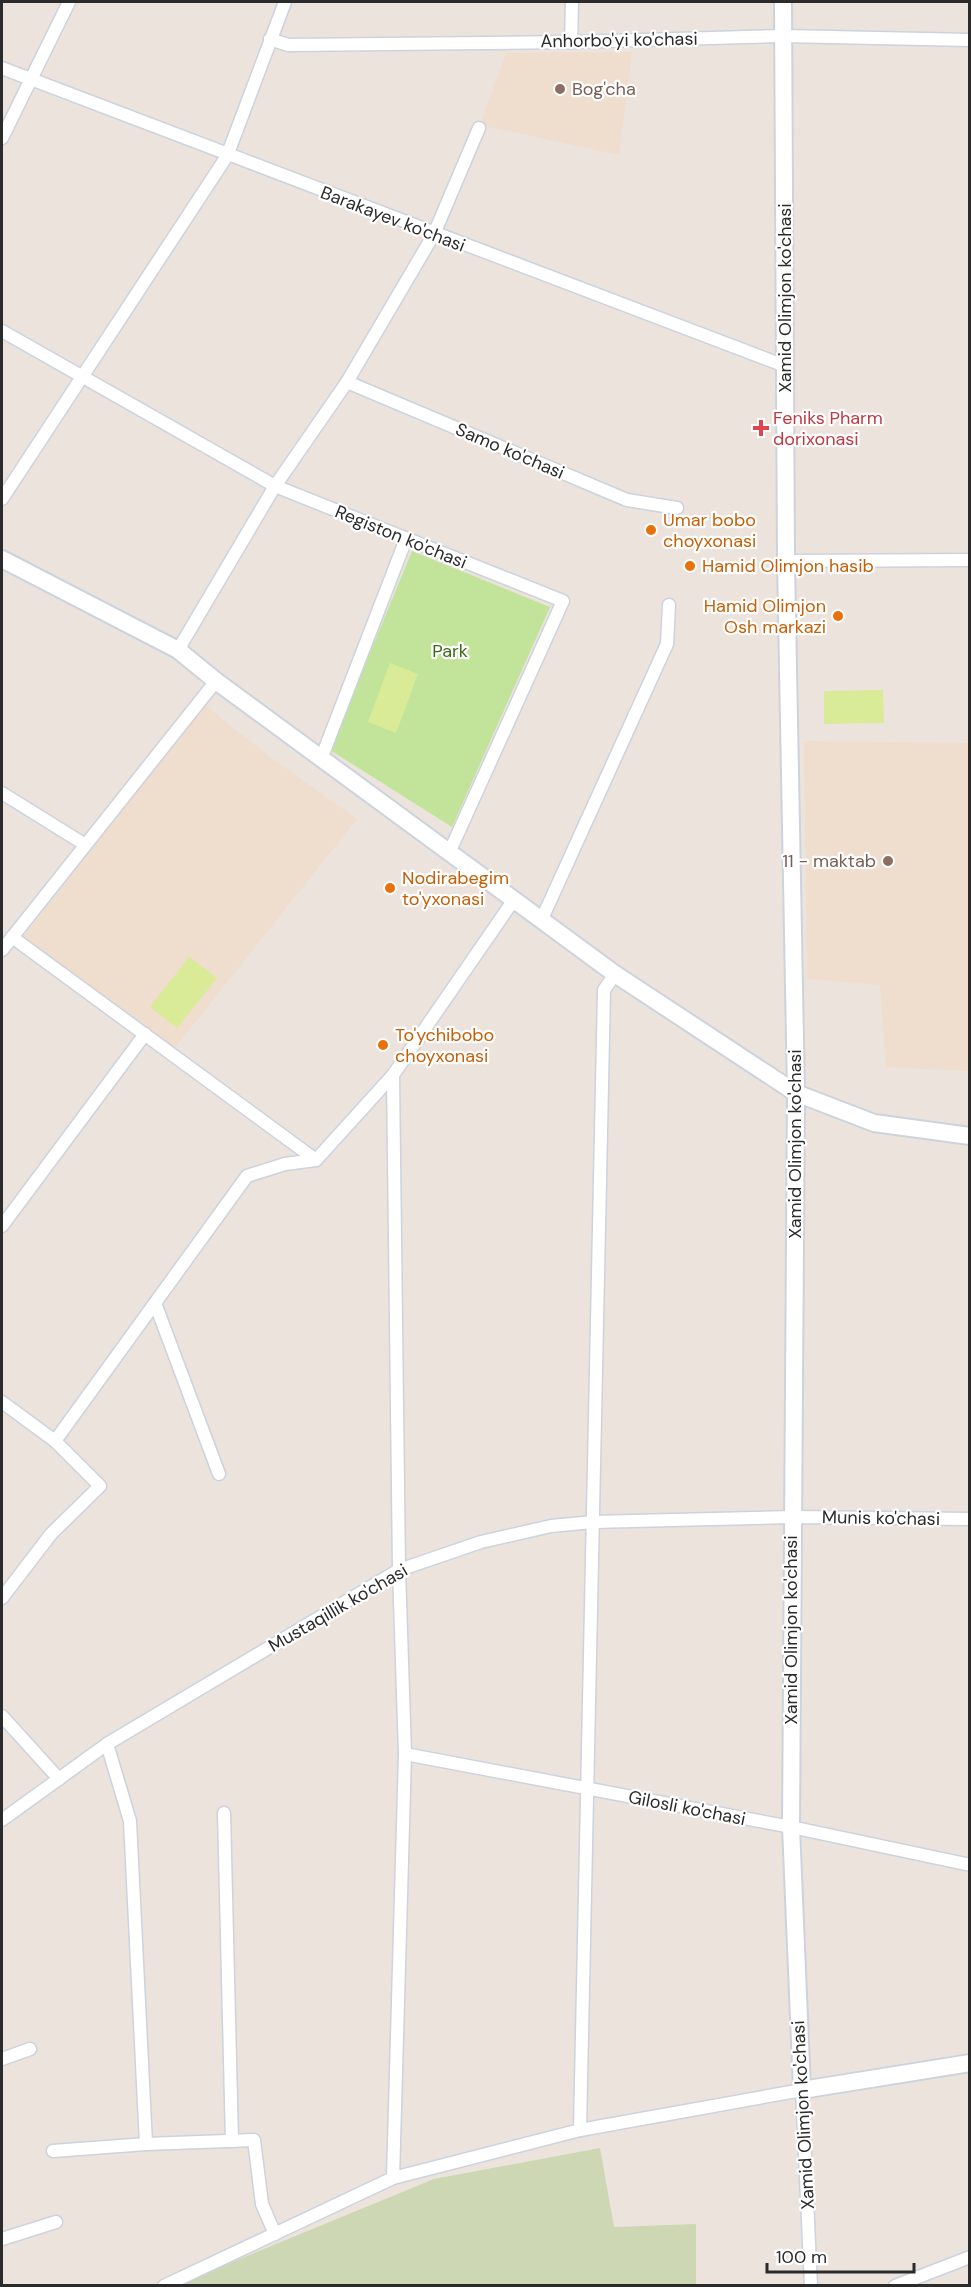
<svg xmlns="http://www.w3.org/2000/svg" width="971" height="2287" font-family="'DM Sans',sans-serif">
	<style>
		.education { fill: #efddcd }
		.green { fill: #c2e49a }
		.cemetery { fill: #cdd7b4 }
		.pitch { fill: #d9eb96 }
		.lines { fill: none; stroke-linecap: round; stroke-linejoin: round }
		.street-casing { stroke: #ccd3dd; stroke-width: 15 }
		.secondary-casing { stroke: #ccd3dd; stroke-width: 20 }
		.street { stroke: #fff; stroke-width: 12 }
		.secondary { stroke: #fff; stroke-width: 16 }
		.education-dot { fill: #8d6e63; stroke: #fff; stroke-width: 2 }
		.health-dot { fill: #e0444e; stroke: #fff; stroke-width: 2 }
		.food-dot { fill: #e8710a; stroke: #fff; stroke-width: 2 }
		.labels { text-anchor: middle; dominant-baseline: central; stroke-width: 4.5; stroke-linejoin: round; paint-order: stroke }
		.street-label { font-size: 18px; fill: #2b2b2b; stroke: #fff }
		.education-label { font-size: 18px; fill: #785e54; stroke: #fff; text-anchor: start }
		.health-label { font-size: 18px; fill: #be3a42; stroke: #fff; text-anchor: start }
		.food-label { font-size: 18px; fill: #c56008; stroke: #fff; text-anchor: start }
		.park-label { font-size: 18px; fill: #3b691a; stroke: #fff }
	</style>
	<rect width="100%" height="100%" fill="#ede3dd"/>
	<!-- education -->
	<g class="education">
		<path d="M632,52L619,155L480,125L506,53Z"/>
		<path d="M205,705L269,756L357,819L174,1049L23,937Z"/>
		<path d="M804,741L969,743V1071L886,1067L880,985L807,979Z"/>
	</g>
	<!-- green -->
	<path class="green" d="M412,551L550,607L452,827L330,750Z"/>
	<!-- cemetery -->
	<path class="cemetery" d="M600,2148L614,2227L696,2224V2285L174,2286L434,2179Z"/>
	<!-- pitch -->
	<g class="pitch">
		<path d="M390,663L418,674L396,733L368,722Z"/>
		<path d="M883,690L884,723L824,724V691Z"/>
		<path d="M189,957L217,978L177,1028L150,1007Z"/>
	</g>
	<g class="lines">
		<defs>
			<g id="street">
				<path d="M270,39L288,45L571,42L783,36L970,40"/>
				<path d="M571,42L572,2"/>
				<path d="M2,68L785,366"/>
				<path d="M2,138L69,2"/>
				<path d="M2,331L275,486L563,601L449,853"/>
				<path d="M347,382L627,500L677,508"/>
				<path d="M2,499L227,156L285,2"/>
				<path d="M786,561L970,560"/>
				<path d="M178,650L275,486L347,382L434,234L479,128"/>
				<path d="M321,759L406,539"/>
				<path d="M2,793L84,844"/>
				<path d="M541,921L667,644L669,605"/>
				<path d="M12,937L316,1160"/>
				<path d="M2,950L216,681"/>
				<path d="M2,1226L145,1034"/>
				<path d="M155,1303L219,1474"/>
				<path d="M2,1402L55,1441L100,1486L51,1534L2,1598"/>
				<path d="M55,1441L247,1176L285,1164L316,1160L393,1075"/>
				<path d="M2,1716L59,1779"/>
				<path d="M107,1744L130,1821L146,2144"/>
				<path d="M405,1754L791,1827L970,1865"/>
				<path d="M224,1813L232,2141"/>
				<path d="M2,1820L107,1744L399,1570L481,1542L551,1526L593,1522L792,1517L970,1519"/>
				<path d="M2,2059L30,2049"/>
				<path d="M580,2130L604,990L615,974"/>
				<path d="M53,2151L146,2144L254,2140L262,2204L275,2234"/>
				<path d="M393,2178L405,1754L399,1570L393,1075L513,901"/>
				<path d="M2,2239L56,2222"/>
				<path d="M164,2286L393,2178L580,2130L802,2090L811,2286"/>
				<path d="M895,2286L970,2257"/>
			</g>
			<g id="secondary">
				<path d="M783,2L786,561L796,1093L791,1827L802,2090L970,2063"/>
				<path d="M2,559L178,650L216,681L615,974L796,1093L874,1123L970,1136"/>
			</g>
		</defs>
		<!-- street casing -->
		<use href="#street" class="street-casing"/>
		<!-- secondary casing -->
		<use href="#secondary" class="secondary-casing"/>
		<!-- street -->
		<use href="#street" class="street"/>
		<!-- secondary -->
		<use href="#secondary" class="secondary"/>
	</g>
	<!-- markers -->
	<g class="education-dot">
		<circle cx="560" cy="89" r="6"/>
		<circle cx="888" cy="861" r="6"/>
	</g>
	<path class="health-dot" d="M758 419h6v6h6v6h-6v6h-6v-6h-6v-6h6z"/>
	<g class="food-dot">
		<circle cx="651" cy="530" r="6"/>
		<circle cx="690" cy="566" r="6"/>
		<circle cx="838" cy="616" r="6"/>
		<circle cx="390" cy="888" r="6"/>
		<circle cx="383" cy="1045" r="6"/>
	</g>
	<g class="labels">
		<!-- street labels -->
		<g class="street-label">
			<text transform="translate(619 40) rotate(-1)">Anhorbo'yi ko'chasi</text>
			<text transform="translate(393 219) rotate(21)">Barakayev ko'chasi</text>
			<text transform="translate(785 298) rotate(-90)">Xamid Olimjon ko'chasi</text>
			<text transform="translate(510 451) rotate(23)">Samo ko'chasi</text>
			<text transform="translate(401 537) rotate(22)">Registon ko'chasi</text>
			<text transform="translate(795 1144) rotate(-90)">Xamid Olimjon ko'chasi</text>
			<text transform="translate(881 1518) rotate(1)">Munis ko'chasi</text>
			<text transform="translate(338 1608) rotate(-30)">Mustaqillik ko'chasi</text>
			<text transform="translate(791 1630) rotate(-90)">Xamid Olimjon ko'chasi</text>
			<text transform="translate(687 1808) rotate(11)">Gilosli ko'chasi</text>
			<text transform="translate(803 2115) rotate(-93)">Xamid Olimjon ko'chasi</text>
		</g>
		<!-- education labels -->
		<g class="education-label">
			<text x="572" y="89">Bog'cha</text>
			<text x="876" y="861" text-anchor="end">11 - maktab</text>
		</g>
		<!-- health labels -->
		<g class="health-label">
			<text x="773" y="418">Feniks Pharm<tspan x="773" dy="21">dorixonasi</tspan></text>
		</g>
		<!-- food labels -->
		<g class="food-label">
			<text x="663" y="520">Umar bobo<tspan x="663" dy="21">choyxonasi</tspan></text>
			<text x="702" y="566">Hamid Olimjon hasib</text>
			<text x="826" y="606" text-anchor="end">Hamid Olimjon<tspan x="826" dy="21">Osh markazi</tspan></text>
			<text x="402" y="878">Nodirabegim<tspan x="402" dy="21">to'yxonasi</tspan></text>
			<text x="395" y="1035">To'ychibobo<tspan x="395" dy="21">choyxonasi</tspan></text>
		</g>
		<!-- park labels -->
		<g class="park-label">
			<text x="450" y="651">Park</text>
		</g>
	</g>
	<!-- border -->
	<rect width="971" height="2287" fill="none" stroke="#2b2b2b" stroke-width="6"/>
	<!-- scale -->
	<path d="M767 2263v9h147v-9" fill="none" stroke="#2b2b2b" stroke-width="3"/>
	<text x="776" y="2263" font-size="18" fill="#2b2b2b" stroke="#ffffff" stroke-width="4.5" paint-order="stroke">100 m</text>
</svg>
